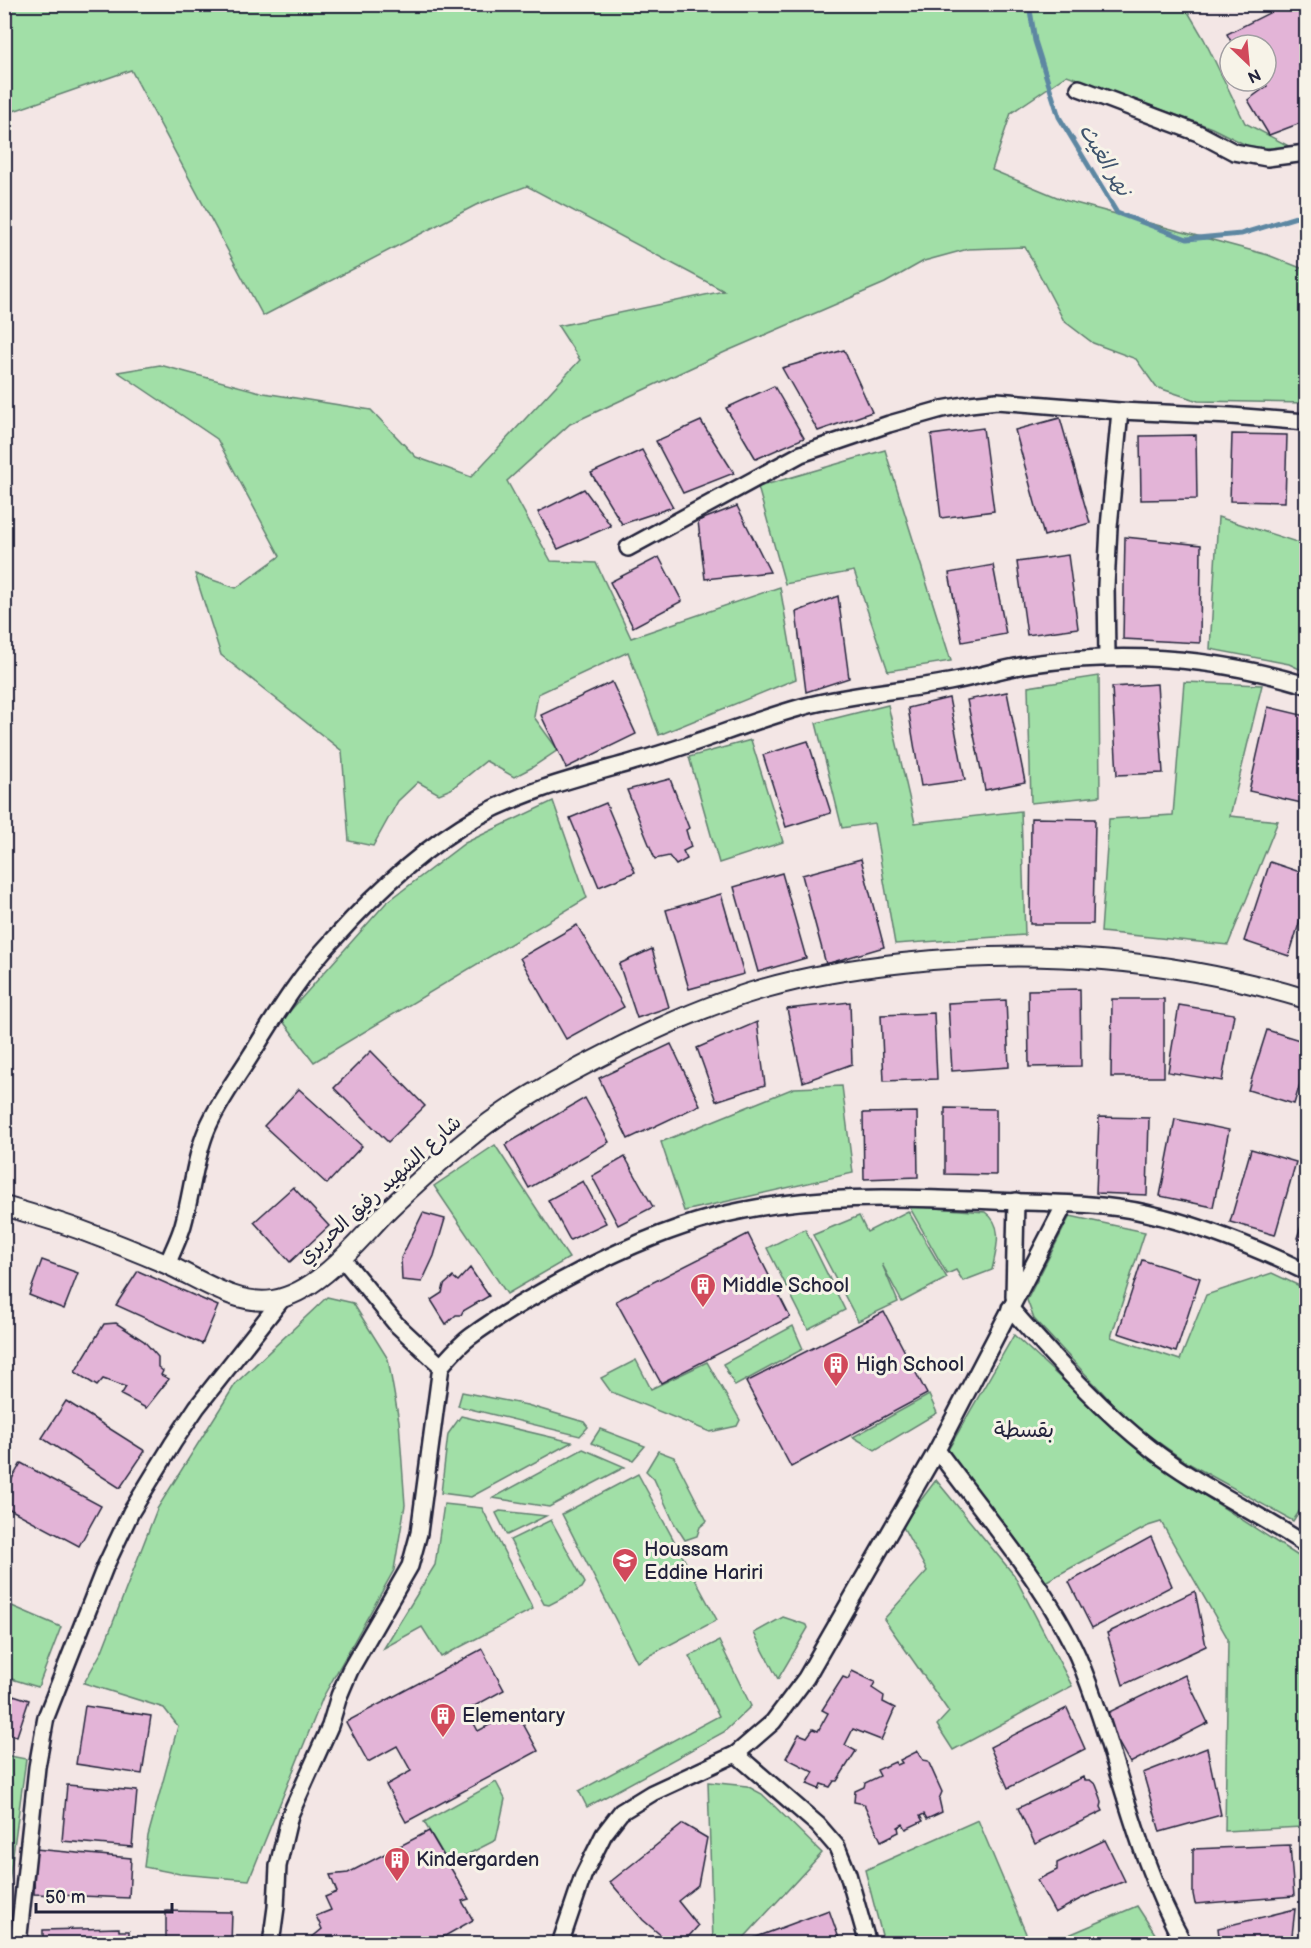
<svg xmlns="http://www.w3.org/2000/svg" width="1311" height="1948" font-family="'Balsamiq Sans','Playpen Sans Arabic',sans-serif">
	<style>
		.green { fill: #a1dfa7; stroke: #628071; stroke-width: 1.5 }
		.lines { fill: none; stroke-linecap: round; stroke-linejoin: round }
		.stream { stroke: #5d87a2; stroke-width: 5 }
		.building { fill: #e3b4d7; stroke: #22223b; stroke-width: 1.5 }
		.minor-casing { stroke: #22223b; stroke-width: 20 }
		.tertiary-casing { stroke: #22223b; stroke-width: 22 }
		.minor { stroke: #f7f3e8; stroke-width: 15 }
		.tertiary { stroke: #f7f3e8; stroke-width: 18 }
		.labels { text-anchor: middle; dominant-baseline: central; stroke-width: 6; stroke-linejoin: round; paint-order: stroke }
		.street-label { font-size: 20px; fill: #22223b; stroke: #f7f3e8 }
		.poi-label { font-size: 20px; fill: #22223b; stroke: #f7f3e8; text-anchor: start }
		.water-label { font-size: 21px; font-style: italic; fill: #40556e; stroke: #f7f3e8 }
		.quarter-label { font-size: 22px; fill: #22223b; stroke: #f7f3e8 }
	</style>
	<rect width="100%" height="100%" fill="#f3e6e5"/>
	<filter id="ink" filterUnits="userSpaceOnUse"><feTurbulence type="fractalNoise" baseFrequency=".0167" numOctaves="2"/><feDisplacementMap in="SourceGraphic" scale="12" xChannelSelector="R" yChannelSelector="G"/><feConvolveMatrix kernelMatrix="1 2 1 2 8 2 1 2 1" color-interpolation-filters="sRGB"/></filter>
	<g filter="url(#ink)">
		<!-- green -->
		<g class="green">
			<path d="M4,5H1184L1204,39L1245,123L1298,151L1248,146L1212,128L1067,75L1011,113L992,170L1064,200L1268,255L1306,270V403L1198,401L1156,387L1136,359L1093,343L1064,321L1025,247L968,249L924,261L885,283L725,352L570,424L507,481L551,561L596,563L631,638L780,587L796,679L659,735L628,652L538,694L534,717L558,750L531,768L514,777L486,761L451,789L439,794L418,782L398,801L373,846L349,841L342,751L221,655L195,574L236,588L280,556L217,439L118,372L160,365L264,393L371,410L416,457L471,477L580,360L558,326L724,291L527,186L476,205L263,316L131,70L5,114Z"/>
			<path d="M885,450L951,661L888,671L854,571L785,584L758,487Z"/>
			<path d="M1218,517L1306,545V672L1289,664L1210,649Z"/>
			<path d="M1099,676L1100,796L1031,803L1028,687Z"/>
			<path d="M1184,682L1262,685L1230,816L1278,821L1228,945L1101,932L1109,819L1173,815Z"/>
			<path d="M888,705L915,823L1021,811L1025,935L895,944L874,823L842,828L816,723Z"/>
			<path d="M751,740L783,842L719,863L689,757Z"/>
			<path d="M553,801L587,898L314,1062L282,1020L386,903L465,843Z"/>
			<path d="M842,1086L853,1173L684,1211L661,1142L794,1088Z"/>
			<path d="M495,1145L569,1258L507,1294L434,1186Z"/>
			<path d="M909,1206L985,1212C1005,1226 996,1249 992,1270L963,1281L956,1270L947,1274Z"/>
			<path d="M908,1211L947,1278L902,1302L882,1264L898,1302L858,1321L813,1235L859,1216L867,1232Z"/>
			<path d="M1070,1216L1145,1232L1111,1337L1180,1360L1206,1295L1272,1273L1306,1289V1407L1303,1413L1306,1415V1501L1293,1521L1188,1463L1130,1422L1034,1319L1027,1300Z"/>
			<path d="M805,1229L845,1310L808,1329L767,1248Z"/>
			<path d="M327,1297L353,1303L388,1359L399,1421L405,1505L394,1570L323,1697L249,1880L180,1874L144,1867L148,1836L178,1726L164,1708L84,1683L102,1651L157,1509L236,1383Z"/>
			<path d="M793,1326L803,1349L735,1386L723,1364Z"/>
			<path d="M1014,1335L1148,1459L1306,1561V1870L1302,1827L1225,1831L1228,1639L1161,1522L1148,1526L1045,1582L948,1450Z"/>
			<path d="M636,1360L651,1389L707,1362L740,1420L737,1426L710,1432L611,1392L601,1378Z"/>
			<path d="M462,1392L527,1405L584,1422L588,1427L580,1436L458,1406Z"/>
			<path d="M929,1395L937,1413L875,1450L853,1437Z"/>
			<path d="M461,1416L572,1442L471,1497L441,1493L448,1434Z"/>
			<path d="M600,1429L645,1446L633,1460L591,1443Z"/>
			<path d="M583,1449L625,1467L549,1507L493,1498Z"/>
			<path d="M658,1451L674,1457L707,1521L700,1527L697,1536L685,1540L674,1523L654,1479L646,1471Z"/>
			<path d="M638,1474L717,1620L637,1662L562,1514Z"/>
			<path d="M936,1480L1014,1575L1072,1686L953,1750L937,1725L949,1712L884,1619L927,1571L902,1525Z"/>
			<path d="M444,1504L482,1508L533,1609L441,1657L422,1627L384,1648L435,1565Z"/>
			<path d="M500,1511L546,1516L507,1535L496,1513Z"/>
			<path d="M551,1520L585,1583L582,1588L549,1605L544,1604L510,1540Z"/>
			<path d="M5,1603L61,1627L38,1687L5,1677Z"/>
			<path d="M783,1617L807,1625L808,1628L778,1679L754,1633Z"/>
			<path d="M719,1641L751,1706L724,1732L587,1807L579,1791L719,1716L689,1656Z"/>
			<path d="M5,1755L26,1759L5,1912L4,1755Z"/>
			<path d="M496,1782L505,1799L496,1840L449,1864L424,1822Z"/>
			<path d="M708,1782L747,1786L762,1794L822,1853L739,1943H713Z"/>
			<path d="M978,1820L1030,1943H884L865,1870Z"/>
			<path d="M1137,1906L1161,1943H1050Z"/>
		</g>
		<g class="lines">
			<!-- stream -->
			<path class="stream" d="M1029,4L1035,41L1059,117L1117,213L1187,239L1241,234L1306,214"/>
		</g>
		<!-- building -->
		<g class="building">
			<path d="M1287,4H1306V121L1269,135L1248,100L1267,86L1264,81H1266V45H1233L1227,34Z"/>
			<path d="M844,350L872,412L818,431L782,368Z"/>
			<path d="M774,386L804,438L756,459L726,408Z"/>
			<path d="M1060,418L1090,523L1044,536L1015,430Z"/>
			<path d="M701,421L734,473L683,493L656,441Z"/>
			<path d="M983,428L994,511L941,518L931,435Z"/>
			<path d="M1232,434L1287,435L1285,502L1230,501Z"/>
			<path d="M1196,435L1197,499L1141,500L1140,436Z"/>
			<path d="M642,450L673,507L622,524L591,473Z"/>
			<path d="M584,489L611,526L558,549L538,512Z"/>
			<path d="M737,506L770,572L705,579L698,521Z"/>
			<path d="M1125,537L1201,545L1200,643L1123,639Z"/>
			<path d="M1068,555L1078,628L1027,635L1017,562Z"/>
			<path d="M659,557L682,601L633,627L610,582Z"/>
			<path d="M993,565L1006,634L962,642L949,573Z"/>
			<path d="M838,596L849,678L806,692L796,612Z"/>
			<path d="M612,682L636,734L566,768L541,715Z"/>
			<path d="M1157,684L1163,773L1117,775L1112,687Z"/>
			<path d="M1007,692L1025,782L985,790L967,700Z"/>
			<path d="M949,698L965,780L921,786L908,708Z"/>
			<path d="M1268,707L1306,716V804L1249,791Z"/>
			<path d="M808,741L831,813L786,827L763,755Z"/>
			<path d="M670,779L689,828L686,830L691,847L683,851L687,859L676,865L669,856L655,859L627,790Z"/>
			<path d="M606,803L635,872L599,887L570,818Z"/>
			<path d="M1031,818L1095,819L1093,924H1030Z"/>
			<path d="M861,859L884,947L826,964L802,875Z"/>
			<path d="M1270,862L1306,874V901L1289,956L1244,941Z"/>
			<path d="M782,873L806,958L758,972L734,887Z"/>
			<path d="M721,894L744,974L689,989L666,910Z"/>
			<path d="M577,925L624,1007L566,1039L520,958Z"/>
			<path d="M652,949L669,1007L637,1018L619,964Z"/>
			<path d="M1080,989L1081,1066L1029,1067L1028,990Z"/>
			<path d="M1112,999H1164V1077H1111Z"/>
			<path d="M1006,1000L1009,1067L952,1071L948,1003Z"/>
			<path d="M850,1002L852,1064L803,1082L787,1009Z"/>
			<path d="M1179,1005L1234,1014L1222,1081L1168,1072Z"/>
			<path d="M934,1013L937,1079L884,1081L881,1015Z"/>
			<path d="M757,1022L765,1085L716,1101L697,1048Z"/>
			<path d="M1267,1030L1306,1042V1064L1294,1104L1248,1090Z"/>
			<path d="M671,1044L700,1105L628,1139L599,1078Z"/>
			<path d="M371,1051L425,1106L388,1142L334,1088Z"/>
			<path d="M299,1089L362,1146L327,1184L264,1126Z"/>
			<path d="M585,1098L609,1142L529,1188L505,1145Z"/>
			<path d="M945,1108L996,1109V1175L945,1174Z"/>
			<path d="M917,1112L918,1177L864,1179L863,1113Z"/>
			<path d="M1099,1117L1149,1118L1147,1195L1096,1193Z"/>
			<path d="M1175,1119L1229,1130L1213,1207L1160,1196Z"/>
			<path d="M1251,1149L1296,1162L1275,1235L1230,1222Z"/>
			<path d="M625,1157L653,1207L618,1225L592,1176Z"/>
			<path d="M583,1181L606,1223L570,1240L548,1200Z"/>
			<path d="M293,1187L329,1226L290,1262L254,1222Z"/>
			<path d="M1306,1211V1241L1297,1238Z"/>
			<path d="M423,1213L445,1219L434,1256L422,1282L402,1280L401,1258Z"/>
			<path d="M748,1234L790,1317L661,1383L616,1301Z"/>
			<path d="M42,1260L78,1273L64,1309L29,1295Z"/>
			<path d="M1142,1260L1200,1278L1176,1352L1118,1333Z"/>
			<path d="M470,1268L489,1296L463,1311L461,1315H456L446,1324L431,1300L442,1293L444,1285L453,1277L458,1281Z"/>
			<path d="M138,1271L218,1306L202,1344L116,1305Z"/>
			<path d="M884,1312L927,1394L791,1467L746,1382Z"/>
			<path d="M116,1323L144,1341L158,1357V1367L163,1371L161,1375L169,1379L146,1408L121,1395L126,1387L103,1379L97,1386L75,1372L104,1324Z"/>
			<path d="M66,1401L145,1451L120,1488L42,1438Z"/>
			<path d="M21,1463L101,1506L79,1546L4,1506V1493Z"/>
			<path d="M1151,1537L1172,1586L1092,1628L1069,1582Z"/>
			<path d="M1195,1591L1206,1646L1123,1685L1107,1633Z"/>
			<path d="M482,1649L504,1690L467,1710L478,1731L516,1711L538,1751L406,1822L386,1785L411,1771L397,1746L368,1762L346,1722Z"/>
			<path d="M852,1671L875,1682L872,1688L884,1696L883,1702L895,1708L881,1740L853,1729L845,1745L856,1751L837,1781H834L830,1787L821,1784L819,1789L807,1784L814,1772L786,1758L799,1734L807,1737L813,1729L818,1731L828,1713L822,1710L843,1677L848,1679Z"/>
			<path d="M1185,1675L1208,1723L1130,1763L1103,1715Z"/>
			<path d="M4,1692L29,1700L17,1736L4,1734Z"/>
			<path d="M85,1706L151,1716L142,1774L76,1764Z"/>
			<path d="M1067,1708L1085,1749L1008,1788L990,1747Z"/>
			<path d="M1207,1748L1221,1815L1160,1832L1143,1773Z"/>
			<path d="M918,1751L923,1760L928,1761L942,1792L939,1799L942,1812L927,1819L924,1814L920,1816L923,1821L906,1829L903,1824L898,1827L899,1832L881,1841L864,1804L854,1802L855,1791L864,1787L865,1783L880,1776L877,1770L895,1762L897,1765L902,1763L900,1760Z"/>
			<path d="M1083,1777L1085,1780H1090L1096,1785L1101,1798L1102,1803L1101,1807L1103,1811L1035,1844L1018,1808Z"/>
			<path d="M67,1785L137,1791L132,1847L62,1841Z"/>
			<path d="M683,1824L707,1838L698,1885L678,1901L698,1926L682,1944H671L643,1920L610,1882Z"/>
			<path d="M429,1831L469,1899L462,1901L473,1920L431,1944H312L310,1939L322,1929L316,1916L331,1910L325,1897L337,1892L330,1875L348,1873Z"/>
			<path d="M1105,1840L1125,1881L1080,1899L1055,1913L1037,1880L1057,1870V1863Z"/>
			<path d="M1290,1845L1294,1896L1195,1904L1193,1894V1849Z"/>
			<path d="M35,1849L131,1858L129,1898L34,1894Z"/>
			<path d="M1295,1909L1291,1944H1220L1218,1928Z"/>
			<path d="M829,1910L841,1944H756L754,1938Z"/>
			<path d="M166,1911L232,1912L231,1944H166Z"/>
			<path d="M119,1928V1931H129V1944H43V1930Z"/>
		</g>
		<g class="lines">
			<defs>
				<g id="minor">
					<path d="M1079,88L1198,133L1234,152L1267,158L1306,153"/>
					<path d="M628,548L801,454L889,424L942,409L970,404L997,401L1120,411L1231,416L1306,422"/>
					<path d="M1107,656L1106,586L1109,527L1120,411"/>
					<path d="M342,1258L396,1324L441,1366C450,1356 459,1345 470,1337C498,1316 530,1298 561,1281C609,1255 660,1231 714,1217C805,1193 901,1197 994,1201C1043,1203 1099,1202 1146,1213C1203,1226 1255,1247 1306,1272"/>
					<path d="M167,1265C172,1252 179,1239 183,1225C192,1193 194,1160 207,1129C218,1103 236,1079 251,1055C276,1015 300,975 333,940C374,894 425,846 479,816C534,786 594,774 653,756C703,741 752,721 802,707C850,694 900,691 949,682C977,677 1004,668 1032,664C1124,651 1218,658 1306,685"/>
					<path d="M1014,1297L1016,1201"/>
					<path d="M1010,1308C1054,1357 1098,1408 1150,1448C1198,1486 1255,1511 1306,1545"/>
					<path d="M937,1450C983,1513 1047,1586 1078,1657C1118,1752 1133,1854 1184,1944"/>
					<path d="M736,1754L818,1825L837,1847L848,1874L868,1944"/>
					<path d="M18,1944L37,1767L46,1717L105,1567L131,1512L173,1443L197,1407L282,1299"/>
					<path d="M271,1944L276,1907L278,1866L290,1815L330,1726L339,1696L350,1670L410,1566L419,1533L441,1366"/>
					<path d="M560,1944L583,1876L604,1834L621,1812L652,1793L736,1754L773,1722L806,1678L937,1450L1065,1204"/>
				</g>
				<path id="tertiary" d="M4,1206C32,1214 60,1222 86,1232C113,1242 140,1253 166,1264C198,1278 236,1306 273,1300C319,1293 358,1240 389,1209C413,1186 438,1163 464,1142C506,1107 555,1080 604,1055C654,1029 707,1005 762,989C808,976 855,968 903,963C1038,948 1176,959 1306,999"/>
			</defs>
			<!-- minor casing -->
			<use href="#minor" class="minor-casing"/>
			<!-- tertiary casing -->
			<use href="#tertiary" class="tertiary-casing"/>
			<!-- minor -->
			<use href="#minor" class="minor"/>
			<!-- tertiary -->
			<use href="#tertiary" class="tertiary"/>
		</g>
	</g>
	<!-- icons -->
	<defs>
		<symbol id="building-pin" viewBox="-11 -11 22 30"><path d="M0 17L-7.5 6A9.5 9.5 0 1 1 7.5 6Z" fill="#d1495b" stroke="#f7f3e8"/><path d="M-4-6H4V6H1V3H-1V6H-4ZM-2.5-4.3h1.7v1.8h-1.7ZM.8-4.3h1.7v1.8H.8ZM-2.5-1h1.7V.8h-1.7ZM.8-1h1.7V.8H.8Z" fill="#fff"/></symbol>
		<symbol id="school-pin" viewBox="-11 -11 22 30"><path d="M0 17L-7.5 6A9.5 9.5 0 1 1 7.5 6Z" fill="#d1495b" stroke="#f7f3e8"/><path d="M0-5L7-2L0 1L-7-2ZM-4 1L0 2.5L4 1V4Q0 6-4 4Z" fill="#fff"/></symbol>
	</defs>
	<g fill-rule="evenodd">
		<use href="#building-pin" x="688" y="1271" width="30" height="40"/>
		<use href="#building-pin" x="821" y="1350" width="30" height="40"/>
		<use href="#school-pin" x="610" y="1546" width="30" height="40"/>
		<use href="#building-pin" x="428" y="1701" width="30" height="40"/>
		<use href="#building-pin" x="382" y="1845" width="30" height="40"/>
	</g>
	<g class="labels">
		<!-- street labels -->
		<g class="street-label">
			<text transform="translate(380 1190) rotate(-42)">شارع الشهيد رفيق الحريري</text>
		</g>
		<!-- poi labels -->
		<g class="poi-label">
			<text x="722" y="1286">Middle School</text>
			<text x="856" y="1365">High School</text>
			<text x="644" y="1550">Houssam<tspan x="644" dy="23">Eddine Hariri</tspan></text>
			<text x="462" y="1716">Elementary</text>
			<text x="416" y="1860">Kindergarden</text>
		</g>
		<!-- water labels -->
		<g class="water-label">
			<text transform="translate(1105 160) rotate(59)">نهر الغيث</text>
		</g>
		<!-- quarter labels -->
		<g class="quarter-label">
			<text x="1024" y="1430">بقسطة</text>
		</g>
	</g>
	<!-- margin -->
	<rect width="1311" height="1948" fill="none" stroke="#f7f3e8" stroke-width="24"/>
	<rect x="12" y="12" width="1287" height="1924" fill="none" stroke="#22223b" stroke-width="2" filter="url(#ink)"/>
	<!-- north arrow -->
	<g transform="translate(1248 63) rotate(154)"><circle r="28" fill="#f7f3e8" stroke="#a29fa3" stroke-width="1.5"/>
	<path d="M0-4.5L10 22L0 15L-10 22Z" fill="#d1495b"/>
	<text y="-9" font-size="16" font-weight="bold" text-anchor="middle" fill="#22223b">N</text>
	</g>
	<!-- scale -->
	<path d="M36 1903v9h136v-9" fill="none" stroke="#22223b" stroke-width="3"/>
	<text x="45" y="1903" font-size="18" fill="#22223b" stroke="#f7f3e8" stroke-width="4.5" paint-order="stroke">50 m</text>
</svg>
